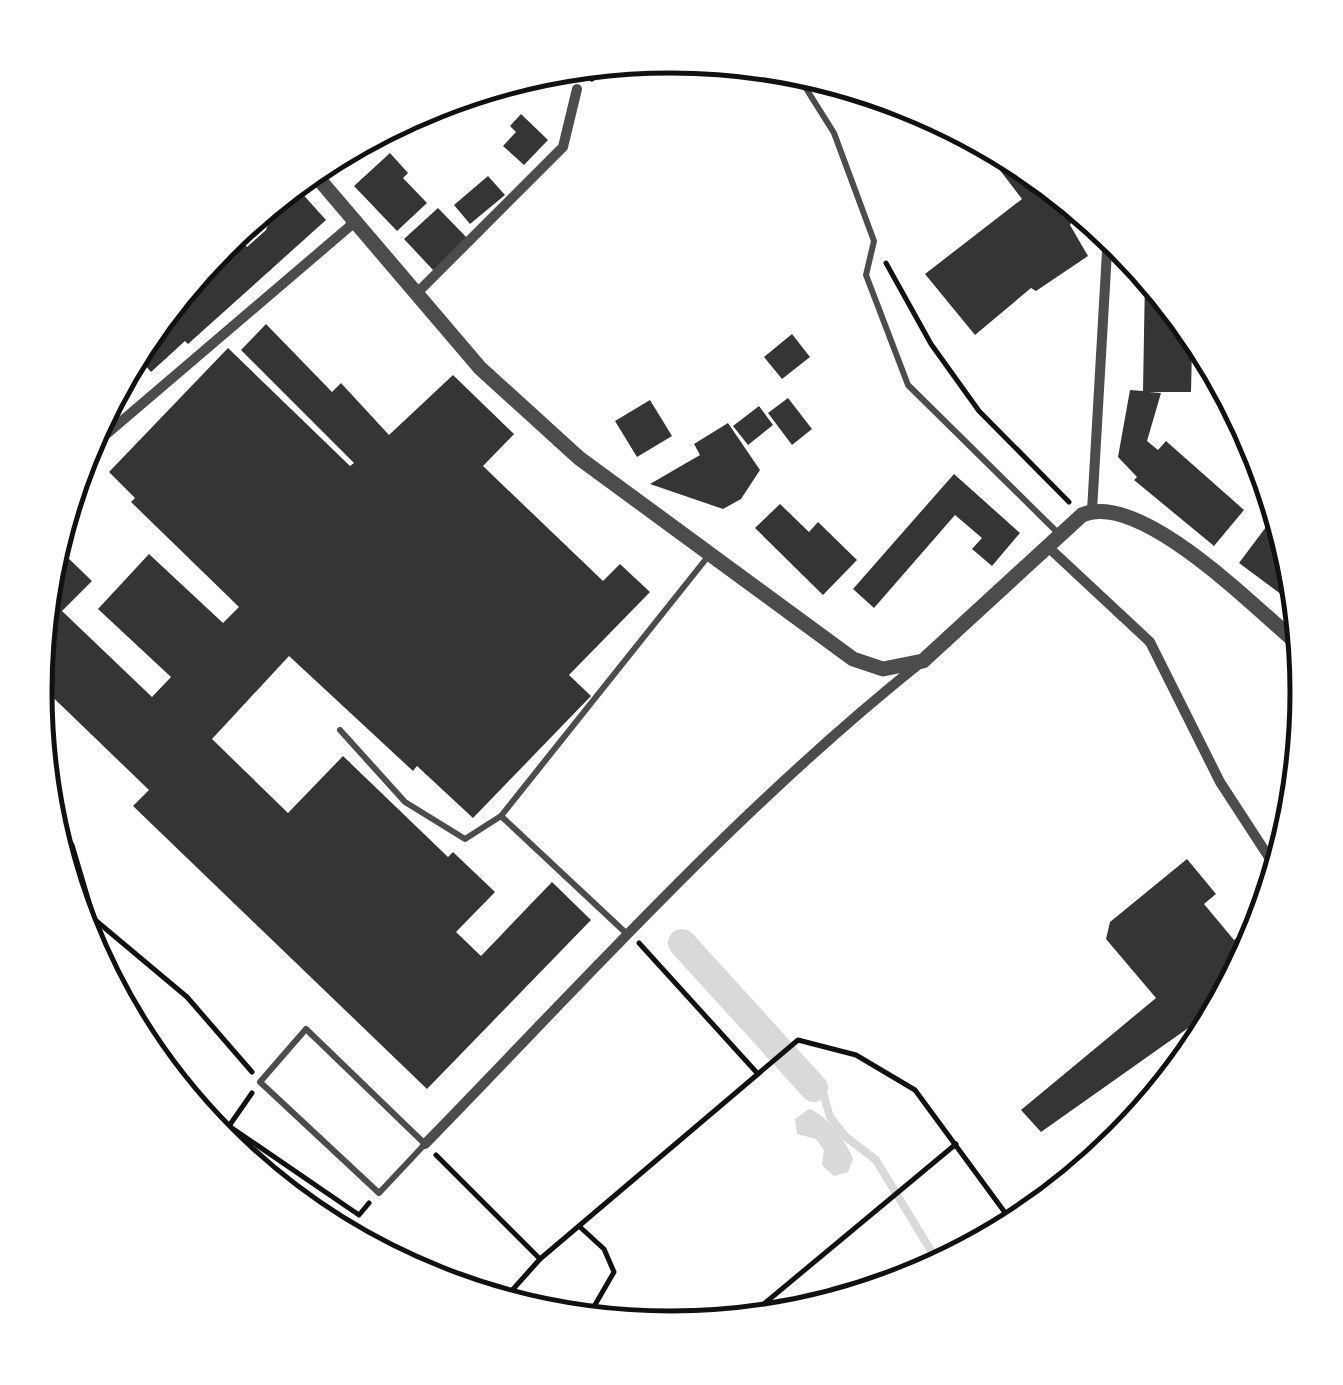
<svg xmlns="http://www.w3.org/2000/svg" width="1343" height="1385" font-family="Helvetica,sans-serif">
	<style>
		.water { fill: #d9d9d9 }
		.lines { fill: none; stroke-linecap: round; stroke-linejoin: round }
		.stream { stroke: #d9d9d9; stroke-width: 8 }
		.canal { stroke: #d9d9d9; stroke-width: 28 }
		.building { fill: #353535 }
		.path { stroke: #111; stroke-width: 5 }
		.service { stroke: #4c4c4c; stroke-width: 6 }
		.minor { stroke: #4c4c4c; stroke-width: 10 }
		.tertiary { stroke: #4c4c4c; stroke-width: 15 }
		.rim { fill: none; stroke: #111; stroke-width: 5 }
	</style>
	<rect width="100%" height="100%" fill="#fff"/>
	<!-- water -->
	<path class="water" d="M809,1109C826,1114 847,1142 853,1159L848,1172L834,1176L822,1165L824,1150L816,1139L797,1134L795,1119Z"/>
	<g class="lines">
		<!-- stream -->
		<path class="stream" d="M814,1088L824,1096L830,1117L846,1137L876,1160L939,1264"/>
		<!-- canal -->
		<path class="canal" d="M682,943L814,1088"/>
	</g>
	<!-- building -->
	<g class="building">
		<path d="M521,114L548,140L524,165L503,146L516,132L510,126Z"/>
		<path d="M986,152L1077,212L1070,225L1088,256L1036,291L1031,288L975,335L925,274L1022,199Z"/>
		<path d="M390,153L408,173L403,178L427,203L397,231L354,186Z"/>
		<path d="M488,176L505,195L470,224L454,205Z"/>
		<path d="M299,190L326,220L188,344L185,341L151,372L142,362L222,242L235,233L247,247L266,230L269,222L262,215Z"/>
		<path d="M438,208L468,239L434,271L404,239Z"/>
		<path d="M1145,277L1192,348L1191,392H1149L1161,393L1147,441L1158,450L1166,441L1244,510L1214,546L1134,480L1137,477L1118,457L1130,390L1143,391Z"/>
		<path d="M266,324L332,392L341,383L389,435L453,375L514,434L483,466L603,581L620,564L650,592L569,675L591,696L473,818L417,766L413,771L289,656L212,739L288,813L343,756L448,857L453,852L495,892L456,932L481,956L552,882L591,920L427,1089L133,806L149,790L37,682L63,553L92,581L62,611L152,697L171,677L98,609L149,554L223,623L239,607L131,502L135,498L109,472L228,348L350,466L354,463L241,350Z"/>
		<path d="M792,334L810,357L782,379L764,357Z"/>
		<path d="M788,398L812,429L792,445L768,413Z"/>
		<path d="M650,400L672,436L637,457L615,421Z"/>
		<path d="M759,406L773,425L748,445L733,426Z"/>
		<path d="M728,423L760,470L741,499L723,509L650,484L700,455L694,444Z"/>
		<path d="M954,474L1020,533L992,566L972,549L982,538L955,515L874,608L853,589Z"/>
		<path d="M780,504L809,532L818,522L857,560L823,595L755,528Z"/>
		<path d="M1266,527L1277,535L1290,601L1239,563Z"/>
		<path d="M1187,859L1216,894L1204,904L1234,940L1254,924L1259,937L1208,1014L1041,1132L1021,1110L1156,998L1106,939L1110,922Z"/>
		<path d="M203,1103L223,1116L215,1133L197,1106Z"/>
	</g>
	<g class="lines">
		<!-- path -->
		<g class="path">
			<path d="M592,79L607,69"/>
			<path d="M886,263L931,344L979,411L1069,502"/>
			<path d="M62,829L72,845L94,919L187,997L252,1072"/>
			<path d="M639,943L758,1074"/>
			<path d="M252,1093L229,1126L359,1215L369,1203"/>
			<path d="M436,1155L540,1259L507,1296"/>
			<path d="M580,1227L604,1249L614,1272L592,1310L596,1314"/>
			<path d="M540,1259L798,1040L856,1055L915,1090L1009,1218"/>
			<path d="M753,1313L956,1144"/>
			<path d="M629,1321L657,1322L668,1328"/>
		</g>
		<!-- service -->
		<g class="service">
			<path d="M802,82L834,133L874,241L866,275L908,385L1058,533"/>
			<path d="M340,730L405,802L465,839L501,816"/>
			<path d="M627,934L501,816L710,554"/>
			<path d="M306,1029L425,1144L379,1193L260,1082Z"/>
		</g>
		<!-- minor -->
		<g class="minor">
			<path d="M418,292L563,147L577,89"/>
			<path d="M82,455L356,221"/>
			<path d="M1092,511L1108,234"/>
			<path d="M1047,546L1150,642L1220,782L1274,865"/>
			<path d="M425,1144C585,980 740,807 919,664"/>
		</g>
		<!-- tertiary -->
		<path class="tertiary" d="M318,178L480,368L579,458L853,659L883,669L923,661L1082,515C1140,490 1254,607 1298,644"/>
	</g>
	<!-- crop -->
	<path d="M0 0H1343V1385H0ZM52 692a619 619 0 1 1 1238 0a619 619 0 1 1-1238 0Z" fill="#fff" fill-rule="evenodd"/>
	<path class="rim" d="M52 692a619 619 0 1 1 1238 0a619 619 0 1 1-1238 0Z"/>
</svg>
